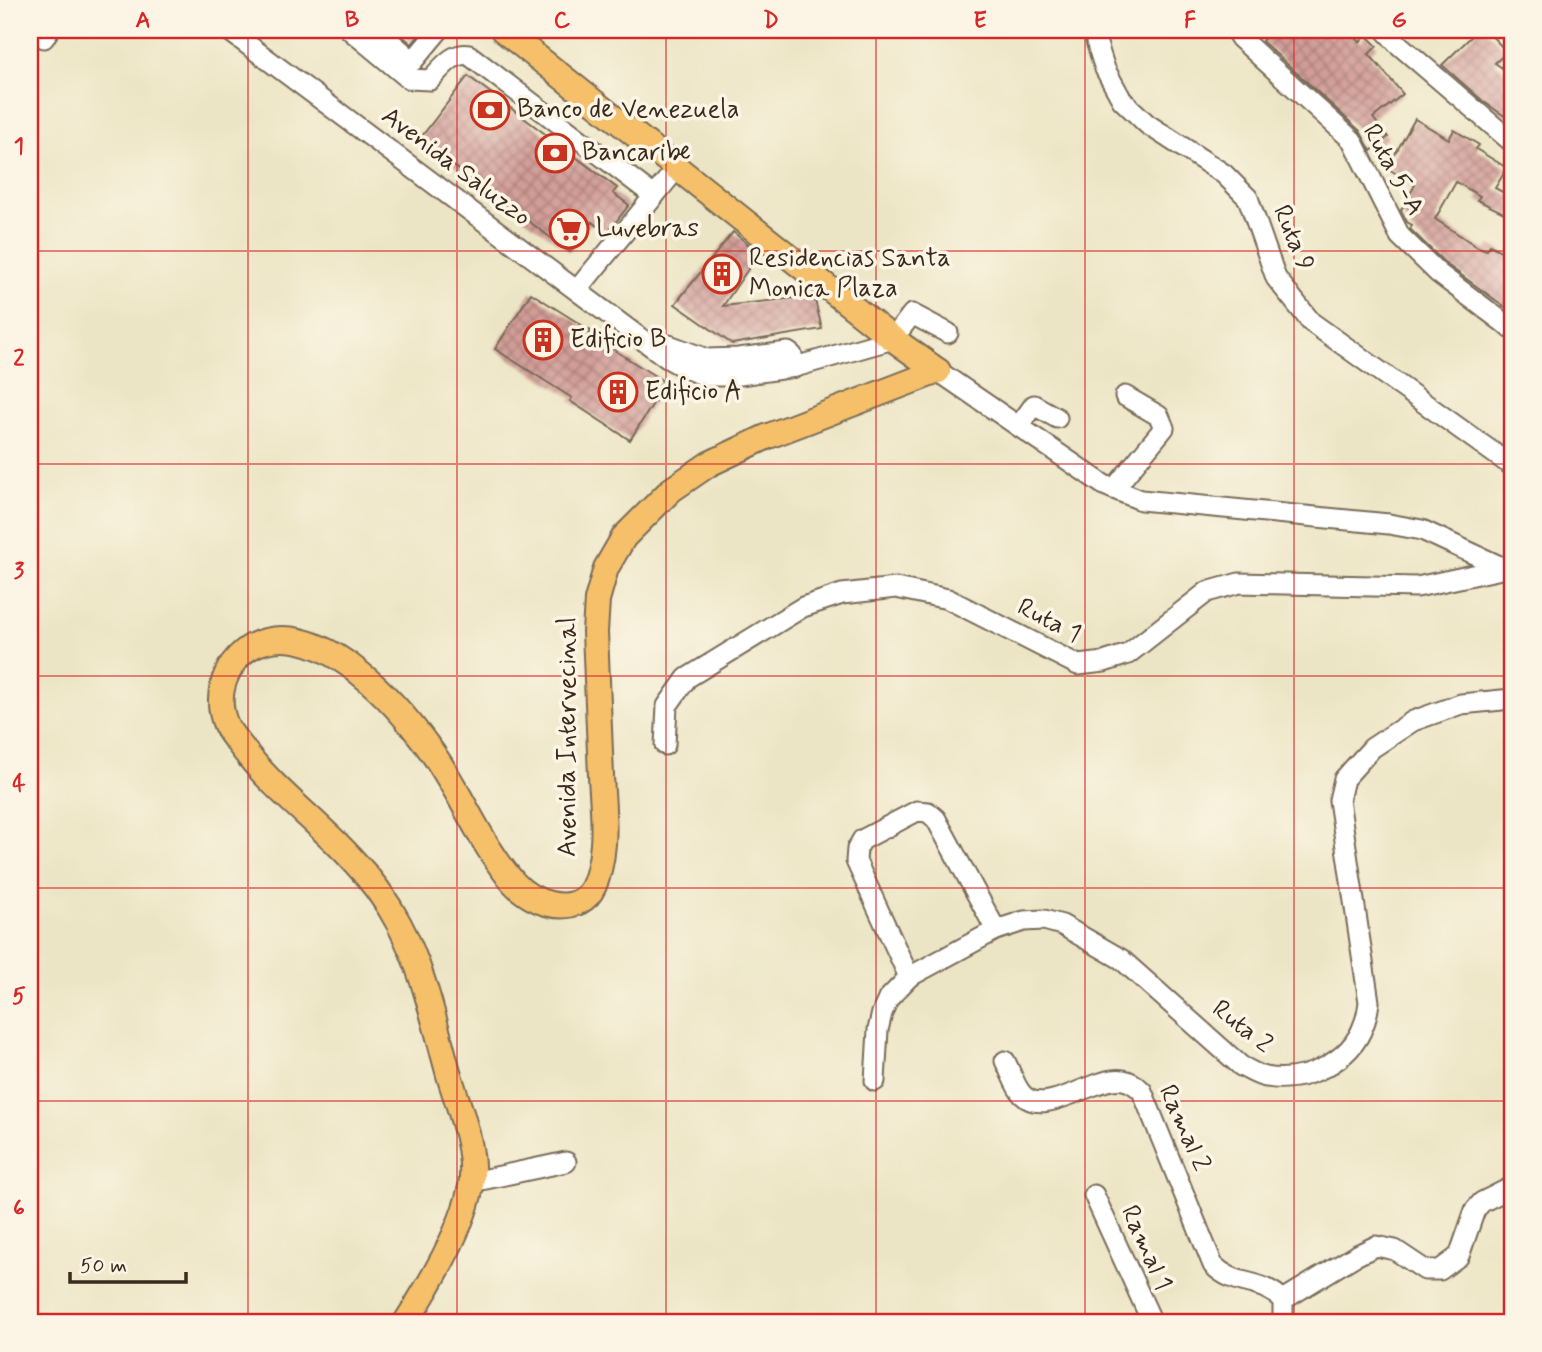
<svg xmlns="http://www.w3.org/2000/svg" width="1542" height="1352" font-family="Mynerve,sans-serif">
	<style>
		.building { fill: url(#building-cross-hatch) }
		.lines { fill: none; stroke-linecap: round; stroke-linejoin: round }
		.minor-casing { stroke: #796b58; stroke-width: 23 }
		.major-casing { stroke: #796b58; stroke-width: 28 }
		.minor { stroke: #fff; stroke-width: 19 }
		.major { stroke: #f6c06b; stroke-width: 24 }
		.grid { fill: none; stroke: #d62828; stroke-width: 2; stroke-opacity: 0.55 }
		.labels { text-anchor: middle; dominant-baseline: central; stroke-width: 7; stroke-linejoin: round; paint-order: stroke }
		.poi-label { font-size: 26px; fill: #3b2a1e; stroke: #fcf5e5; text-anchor: start }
		.street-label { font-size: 26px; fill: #3b2a1e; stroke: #fcf5e5 }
		.neatline { fill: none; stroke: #d62828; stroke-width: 2.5 }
		.grid-label { font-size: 23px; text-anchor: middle; font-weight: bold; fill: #d62828 }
	</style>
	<defs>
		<pattern id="building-cross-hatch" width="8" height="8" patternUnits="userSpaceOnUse" patternTransform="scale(1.75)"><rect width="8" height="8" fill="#d29d97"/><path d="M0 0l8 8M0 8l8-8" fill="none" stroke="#ac807b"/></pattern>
	</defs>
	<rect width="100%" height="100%" fill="#fcf5e5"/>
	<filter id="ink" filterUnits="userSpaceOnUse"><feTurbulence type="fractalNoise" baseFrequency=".0143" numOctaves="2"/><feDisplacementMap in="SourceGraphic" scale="14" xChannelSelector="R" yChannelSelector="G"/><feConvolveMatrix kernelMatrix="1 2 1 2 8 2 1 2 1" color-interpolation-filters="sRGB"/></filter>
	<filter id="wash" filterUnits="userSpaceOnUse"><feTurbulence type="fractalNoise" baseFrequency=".00686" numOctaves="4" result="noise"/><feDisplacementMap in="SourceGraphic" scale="28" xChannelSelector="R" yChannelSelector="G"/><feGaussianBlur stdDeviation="1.57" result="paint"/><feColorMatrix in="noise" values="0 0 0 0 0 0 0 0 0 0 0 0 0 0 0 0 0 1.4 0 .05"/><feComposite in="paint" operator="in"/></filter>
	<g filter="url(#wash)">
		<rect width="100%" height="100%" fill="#ece5c5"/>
		<g id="blocks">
			<!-- building -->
			<g class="building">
				<path d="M395,30H423L412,44Z"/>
				<path d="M1270,30H1348L1360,42L1366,35L1377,46L1369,54L1403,94L1373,118L1388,137L1371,151L1360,131L1262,41Z"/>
				<path d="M1478,30H1486L1507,52L1495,63L1512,75V121L1484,102L1442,65Z"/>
				<path d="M468,76L617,188L613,193L629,205L607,233L592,222L570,252L419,140Z"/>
				<path d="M1415,119L1449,139L1454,130L1479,145L1476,149L1507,168L1495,188L1512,197V217L1477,200L1480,196L1456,182L1435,219L1478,247L1487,250L1490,245L1512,257V312L1446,264L1410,229L1412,225L1407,222L1401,210L1415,185L1387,168Z"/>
				<path d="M733,232L759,253L723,306L814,296L822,329L732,344L675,304Z"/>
				<path d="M531,293L591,331L589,334L666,383L630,440L570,401L572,398L495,349Z"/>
			</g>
		</g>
	</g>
	<g filter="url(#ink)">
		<use href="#blocks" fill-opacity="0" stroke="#796b58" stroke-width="2"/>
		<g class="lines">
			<defs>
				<g id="minor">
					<path d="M228,30L667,358L685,368L706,376H733L795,367L893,339L912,314L948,333"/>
					<path d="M350,30L409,79L430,80C441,69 453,51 469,55L654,196"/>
					<path d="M377,30L413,61L439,30"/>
					<path d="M1096,30V41L1105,69L1122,100L1147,124L1224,174L1248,198L1276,278L1311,322L1512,466"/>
					<path d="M1235,30L1240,38L1352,140L1400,236L1438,273L1512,329"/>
					<path d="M1385,30L1398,44L1512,142"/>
					<path d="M44,38L49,30"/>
					<path d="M577,290L677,168"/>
					<path d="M669,345L707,359L738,358L788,352L792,355L795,367"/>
					<path d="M938,371L1104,485L1141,500L1389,524L1422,530L1508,570"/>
					<path d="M1019,426L1034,405L1057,418"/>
					<path d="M1114,489L1164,428L1159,416L1125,396"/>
					<path d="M665,745L667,706L687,678L803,607L842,594L896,588L948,599L1078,665L1104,662L1128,654L1207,592L1239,583L1417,587L1506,568"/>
					<path d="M909,977L856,861L857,849L862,840L917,811L928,812L936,819L996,930"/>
					<path d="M1005,1061C1011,1072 1015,1087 1023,1095C1045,1118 1096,1075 1123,1080C1131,1081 1137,1086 1142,1091L1213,1265C1236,1288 1259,1277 1283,1300"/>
					<path d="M875,1081L878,1030L882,1013L888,999L909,977L996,930L1024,921L1044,920L1062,925L1121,959L1241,1066C1249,1070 1258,1076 1266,1077C1304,1084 1351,1062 1364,1024C1367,1017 1368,1009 1369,1002L1339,800L1344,779L1372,748L1413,721L1461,704L1512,699"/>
					<path d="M472,1182L566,1162"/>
					<path d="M1094,1195L1152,1322"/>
					<path d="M1283,1322V1300L1355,1256L1376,1246L1395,1250L1425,1270H1440L1459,1256L1475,1210L1482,1202L1512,1187"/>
				</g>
				<g id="major">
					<path d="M503,30L893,339L938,371"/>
					<path d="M406,1322C429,1286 463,1228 471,1186C477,1150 459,1109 449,1075C435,1025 424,971 399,924C386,899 369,877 350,857C316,820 274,790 243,749C238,742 230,734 226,725C211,691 231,649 266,641C328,626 397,704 429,748C461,791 479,843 514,883C531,902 568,916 588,895C598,884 602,858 603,844C605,822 602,798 601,776C599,728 597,680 595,632L597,600L606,568L624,537L671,490L709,464L766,437L938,371"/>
				</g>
			</defs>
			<!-- minor casing -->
			<use href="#minor" class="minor-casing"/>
			<!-- major casing -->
			<use href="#major" class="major-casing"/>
			<!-- minor -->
			<use href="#minor" class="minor"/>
			<!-- major -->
			<use href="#major" class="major"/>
		</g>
	</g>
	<!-- grid -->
	<path class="grid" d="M248,30V1322M457,30V1322M666,30V1322M876,30V1322M1085,30V1322M1294,30V1322M30,251H1512M30,464H1512M30,676H1512M30,888H1512M30,1101H1512"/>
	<!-- icons -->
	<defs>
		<symbol id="bank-ring" viewBox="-11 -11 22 22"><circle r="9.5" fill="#fcf5e5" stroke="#c8321e" stroke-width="1.5"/><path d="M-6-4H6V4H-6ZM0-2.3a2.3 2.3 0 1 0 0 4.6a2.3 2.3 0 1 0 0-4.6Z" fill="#c8321e"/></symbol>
		<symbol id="supermarket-ring" viewBox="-11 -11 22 22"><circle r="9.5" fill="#fcf5e5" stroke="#c8321e" stroke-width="1.5"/><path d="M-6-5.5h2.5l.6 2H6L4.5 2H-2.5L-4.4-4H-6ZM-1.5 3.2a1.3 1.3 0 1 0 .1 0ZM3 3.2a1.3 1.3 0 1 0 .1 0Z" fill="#c8321e"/></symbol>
		<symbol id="building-ring" viewBox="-11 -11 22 22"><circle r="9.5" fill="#fcf5e5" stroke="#c8321e" stroke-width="1.5"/><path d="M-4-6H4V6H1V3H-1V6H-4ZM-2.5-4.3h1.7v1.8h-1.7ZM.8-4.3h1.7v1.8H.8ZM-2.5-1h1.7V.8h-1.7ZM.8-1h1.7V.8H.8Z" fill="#c8321e"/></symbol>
	</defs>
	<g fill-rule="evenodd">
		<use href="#bank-ring" x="468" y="88" width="44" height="44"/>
		<use href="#bank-ring" x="533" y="131" width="44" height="44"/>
		<use href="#supermarket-ring" x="547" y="207" width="44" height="44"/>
		<use href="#building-ring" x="700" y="252" width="44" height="44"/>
		<use href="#building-ring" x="521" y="318" width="44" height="44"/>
		<use href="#building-ring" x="596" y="370" width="44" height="44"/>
	</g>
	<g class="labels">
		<!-- poi labels -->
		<g class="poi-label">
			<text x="517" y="110">Banco de Venezuela</text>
			<text x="582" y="153">Bancaribe</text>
			<text x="596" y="229">Luvebras</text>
			<text x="749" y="259">Residencias Santa<tspan x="749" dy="30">Monica Plaza</tspan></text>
			<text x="570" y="340">Edificio B</text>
			<text x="645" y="392">Edificio A</text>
		</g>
		<!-- street labels -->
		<g class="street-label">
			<text transform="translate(456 167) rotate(37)">Avenida Saluzzo</text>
			<text transform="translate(1393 170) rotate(61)">Ruta 5-A</text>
			<text transform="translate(1293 238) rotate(67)">Ruta 9</text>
			<text transform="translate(1049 621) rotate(27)">Ruta 1</text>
			<text transform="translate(568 737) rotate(-90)">Avenida Intervecinal</text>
			<text transform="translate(1242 1027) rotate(38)">Ruta 2</text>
			<text transform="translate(1184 1128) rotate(66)">Ramal 2</text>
			<text transform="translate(1146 1248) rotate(66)">Ramal 1</text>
		</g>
	</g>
	<!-- margin -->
	<rect width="1542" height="1352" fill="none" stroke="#fcf5e5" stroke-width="77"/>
	<!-- scale -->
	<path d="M70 1272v10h116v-10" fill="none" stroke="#3b2a1e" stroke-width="3.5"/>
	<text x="80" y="1272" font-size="21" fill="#3b2a1e" stroke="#fcf5e5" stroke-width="5" paint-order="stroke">50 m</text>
	<rect x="38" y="38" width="1466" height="1276" class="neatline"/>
	<g class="grid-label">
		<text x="143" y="27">A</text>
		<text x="352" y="27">B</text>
		<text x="562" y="27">C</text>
		<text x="771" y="27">D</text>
		<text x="980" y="27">E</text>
		<text x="1190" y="27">F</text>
		<text x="1399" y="27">G</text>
		<text x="19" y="153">1</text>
		<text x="19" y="365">2</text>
		<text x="19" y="578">3</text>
		<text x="19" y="790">4</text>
		<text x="19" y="1003">5</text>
		<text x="19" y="1215">6</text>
	</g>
</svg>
